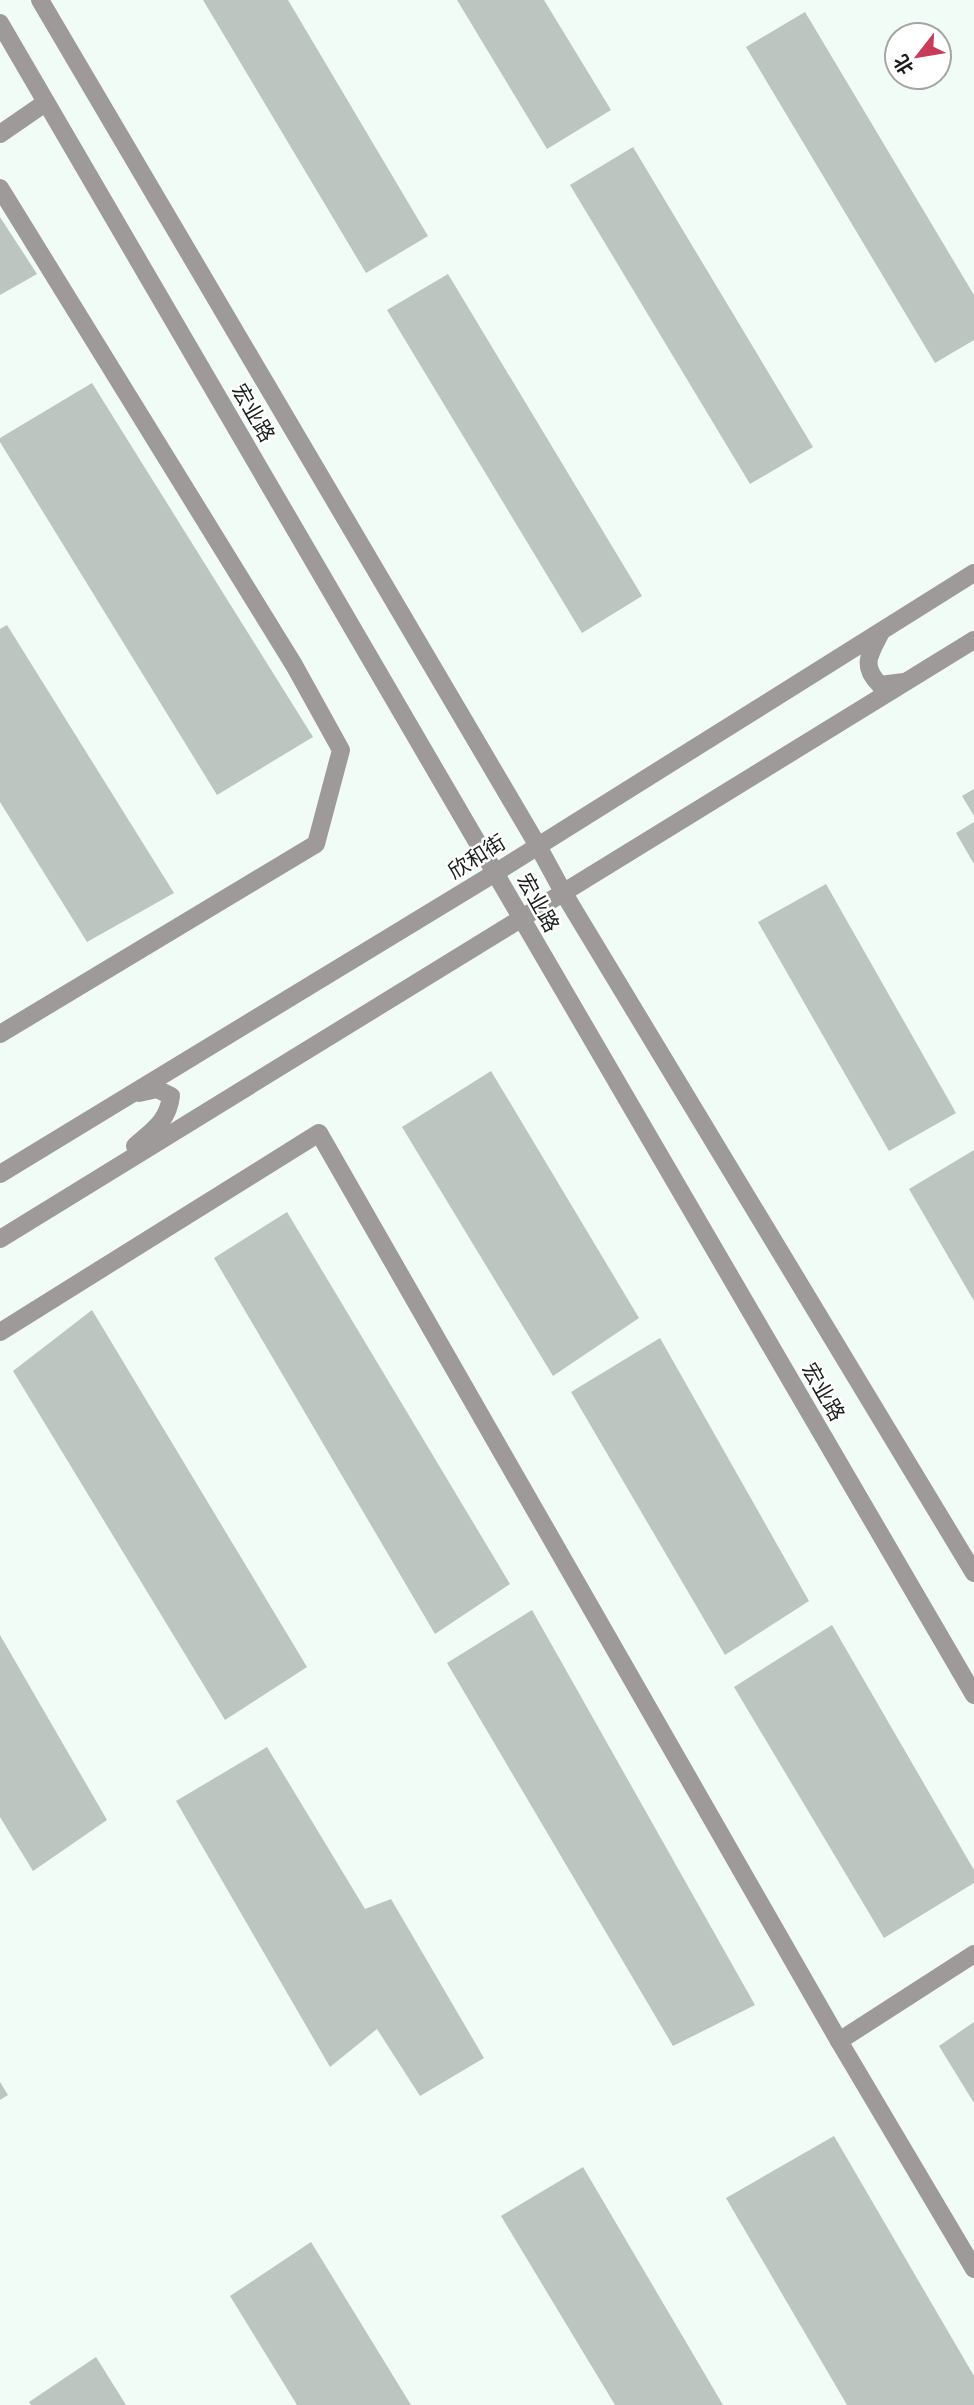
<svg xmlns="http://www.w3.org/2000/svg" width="974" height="2405" font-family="'DM Sans','Noto Sans SC',sans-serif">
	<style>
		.building { fill: #bcc5bf }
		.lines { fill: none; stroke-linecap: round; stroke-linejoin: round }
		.minor { stroke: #9f9a9a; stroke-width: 18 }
		.tertiary { stroke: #9f9a9a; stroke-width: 18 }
		.labels { text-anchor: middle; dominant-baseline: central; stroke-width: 5; stroke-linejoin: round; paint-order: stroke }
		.street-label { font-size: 21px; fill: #1b1e1c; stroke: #fff }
	</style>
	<rect width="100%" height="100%" fill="#f2fcf6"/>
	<!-- building -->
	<g class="building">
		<path d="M203,0H288L428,236L366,273Z"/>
		<path d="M457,0H544L611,110L547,149Z"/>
		<path d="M805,12L974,295V340L935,363L746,47Z"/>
		<path d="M633,147L813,447L750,484L570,185Z"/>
		<path d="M0,217L37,274L0,295Z"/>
		<path d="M448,274L642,596L582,633L387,310Z"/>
		<path d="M92,383L313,737L217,795L0,442V438Z"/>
		<path d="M7,625L174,893L87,942L0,802V629Z"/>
		<path d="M974,789V816L962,796Z"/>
		<path d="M974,822V864L956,833Z"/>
		<path d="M826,884L956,1113L889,1151L758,922Z"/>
		<path d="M491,1071L639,1318L553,1376L402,1127Z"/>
		<path d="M974,1150V1301L909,1189Z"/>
		<path d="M287,1212L510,1584L435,1634L214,1258Z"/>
		<path d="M92,1310L307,1667L225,1720L13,1371Z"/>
		<path d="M660,1338L809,1601L725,1655L571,1392Z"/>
		<path d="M532,1610L755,2005L673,2046L447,1663Z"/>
		<path d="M832,1625L974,1870V1883L884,1938L734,1687Z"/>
		<path d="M0,1635L107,1820L33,1871L0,1817Z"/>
		<path d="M267,1747L365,1909L391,1899L484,2058L420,2096L377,2029L330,2067L176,1801Z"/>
		<path d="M974,2022V2103L939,2046Z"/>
		<path d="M0,2082L8,2095L0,2100Z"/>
		<path d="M834,2136L974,2376V2405H847L726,2198Z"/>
		<path d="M583,2167L723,2405H615L501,2216Z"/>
		<path d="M311,2242L411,2405H297L230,2296Z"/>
		<path d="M96,2357L126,2405H31L29,2402Z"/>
	</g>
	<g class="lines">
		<!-- minor -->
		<g class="minor">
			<path d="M40,0L538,846L563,892L974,1573"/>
			<path d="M0,23L974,1695"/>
			<path d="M0,134L45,103"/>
			<path d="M0,188L294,665L341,750L316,844L0,1034"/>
			<path d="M0,1332L319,1133L839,2041L974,1954"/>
			<path d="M839,2041L974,2269"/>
		</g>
		<!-- tertiary -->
		<g class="tertiary">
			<path d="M881,632C870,654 860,665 880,685L904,682"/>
			<path d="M135,1146C153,1130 168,1121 171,1096L157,1089L139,1093"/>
			<path d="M0,1174L495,873L974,573"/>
			<path d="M0,1239L974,640"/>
		</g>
	</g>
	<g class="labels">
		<!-- street labels -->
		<g class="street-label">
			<text transform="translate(253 413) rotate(60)">宏业路</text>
			<text transform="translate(477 857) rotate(-32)">欣和街</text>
			<text transform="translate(538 903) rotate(61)">宏业路</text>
			<text transform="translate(823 1392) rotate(60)">宏业路</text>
		</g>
	</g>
	<!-- north arrow -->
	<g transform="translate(918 56) rotate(239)"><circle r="33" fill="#ffffff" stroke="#a4a5a4" stroke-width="2"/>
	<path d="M0-5L12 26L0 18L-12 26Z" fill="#ca3a59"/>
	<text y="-10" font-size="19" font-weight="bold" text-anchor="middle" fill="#1b1e1c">北</text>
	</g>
</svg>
